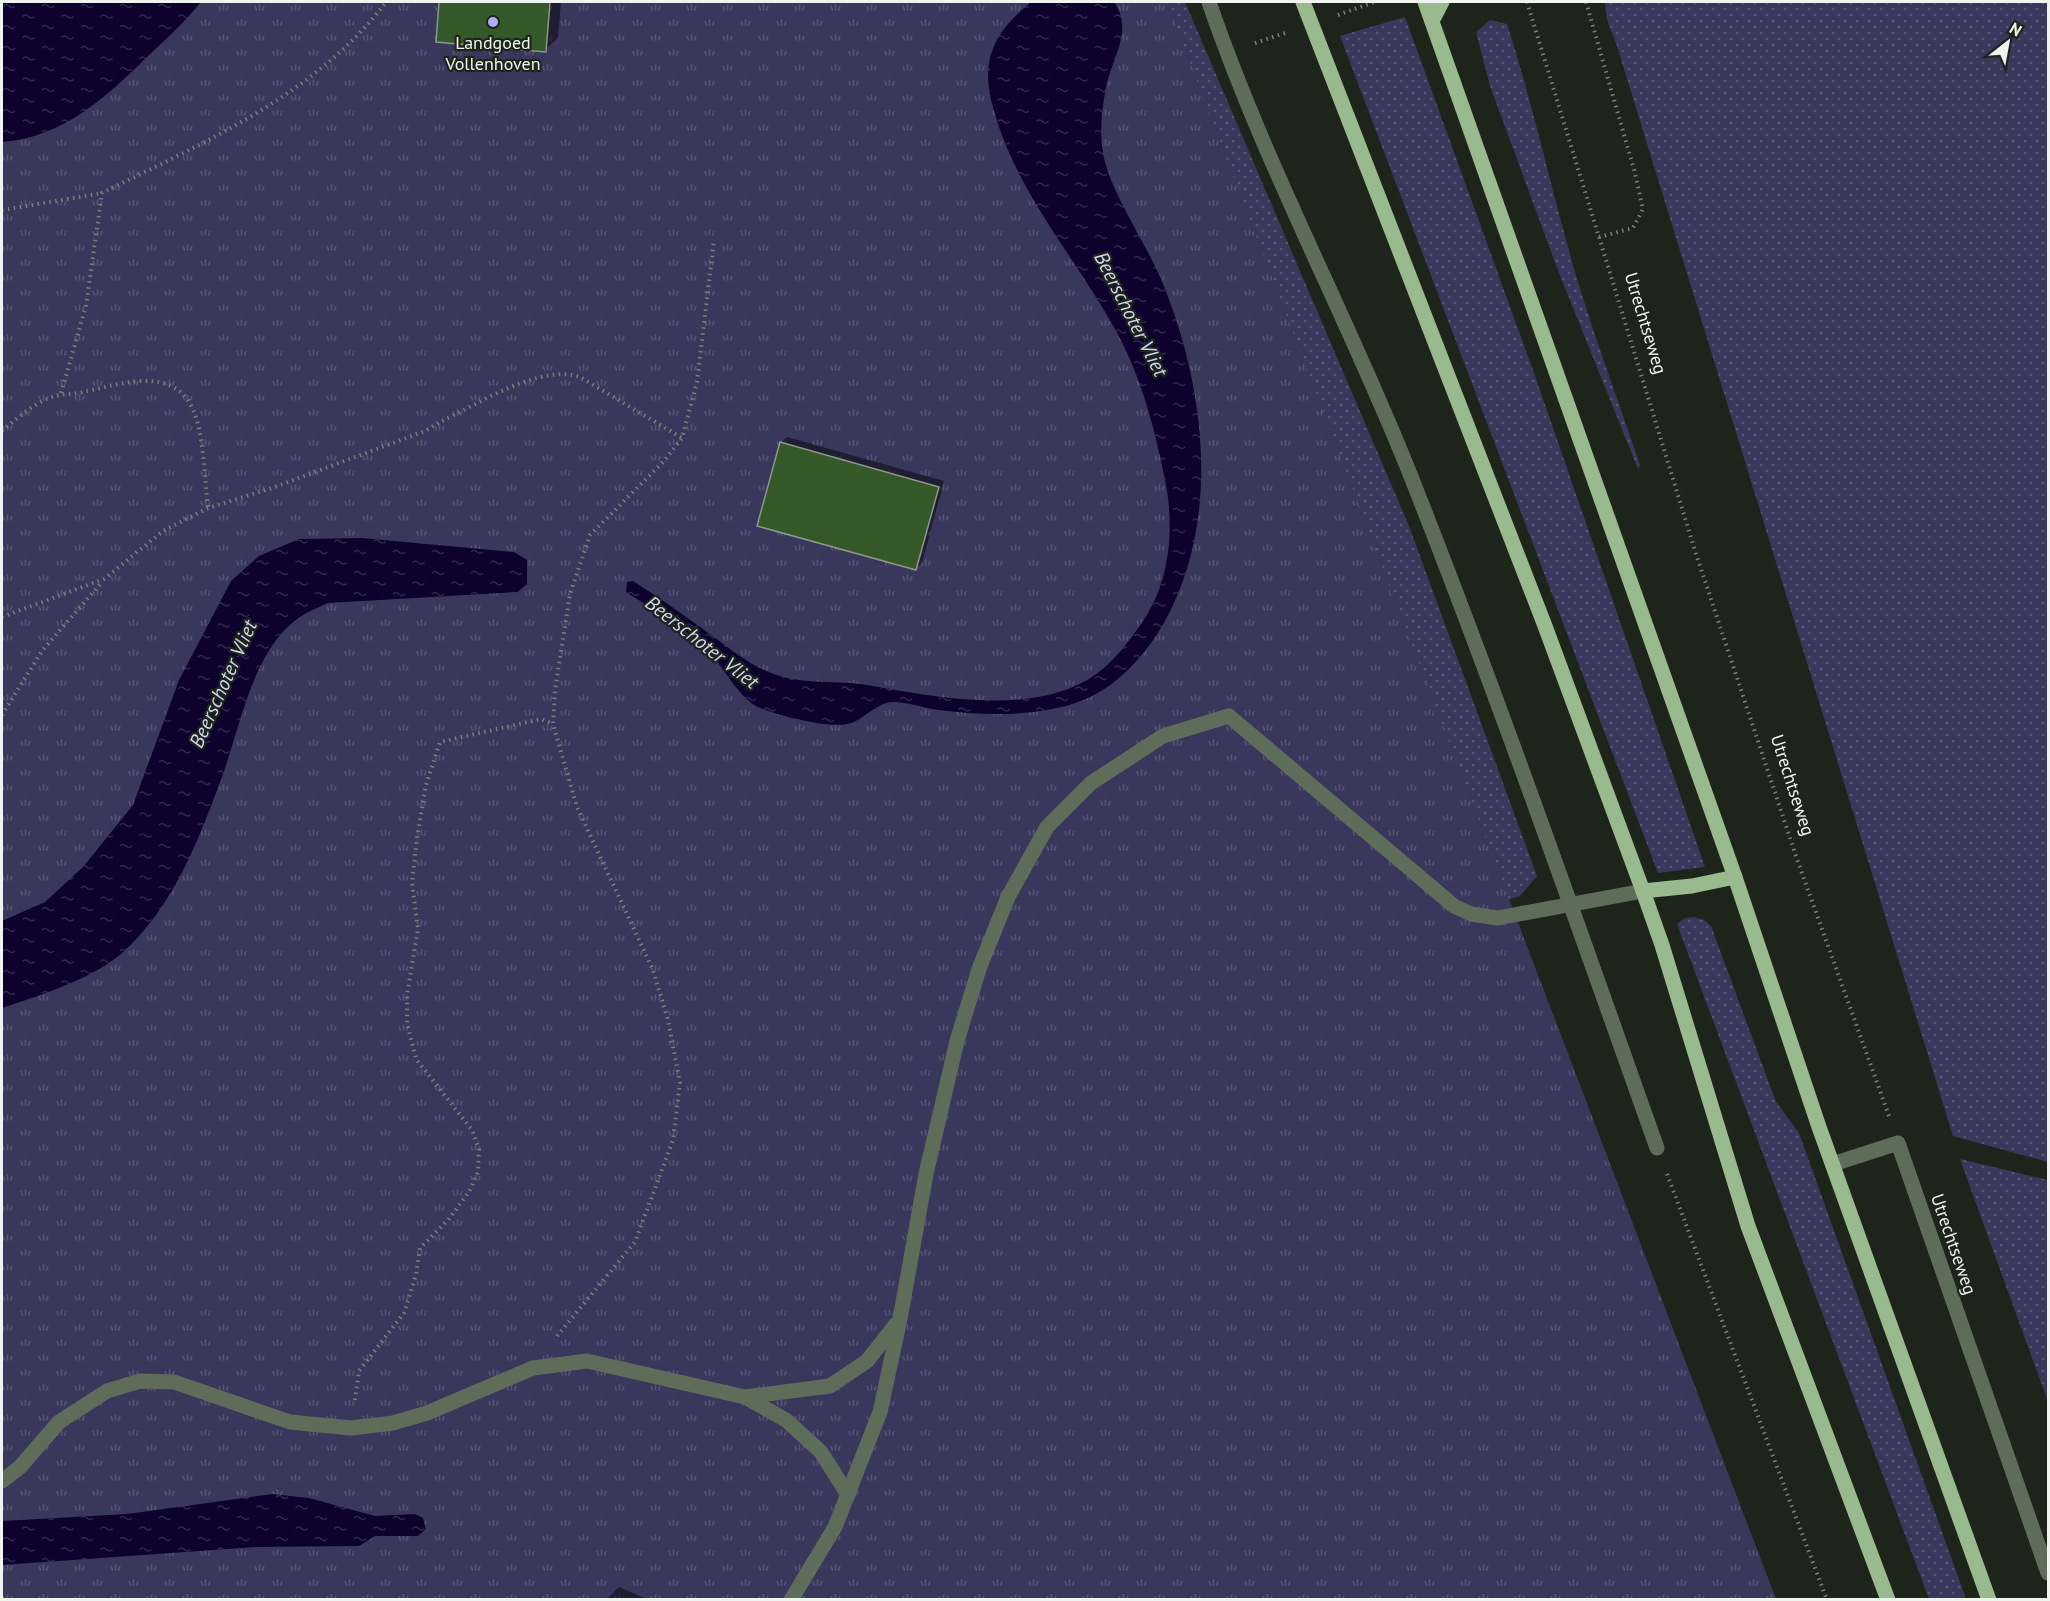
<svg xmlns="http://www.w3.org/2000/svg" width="2050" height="1601" font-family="'PT Sans',sans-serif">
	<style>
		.grass { fill: url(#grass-dots) }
		.park { fill: url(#park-tufts) }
		.water { fill: url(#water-ripples) }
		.shadow { fill: #0007 }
		.building { fill: #355829; stroke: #8d968a; stroke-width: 1.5 }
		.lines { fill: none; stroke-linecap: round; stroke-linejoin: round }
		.path { stroke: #798077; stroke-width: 4; stroke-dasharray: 1.5 4.5; stroke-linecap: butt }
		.minor { stroke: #5e6d59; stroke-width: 15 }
		.major { stroke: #99ba8e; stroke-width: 15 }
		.poi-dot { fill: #b1adfa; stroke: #1d251b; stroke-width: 2 }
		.labels { text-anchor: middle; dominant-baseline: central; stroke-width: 4.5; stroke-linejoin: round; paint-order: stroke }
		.poi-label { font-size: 18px; fill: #eff5ee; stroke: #1d251b }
		.street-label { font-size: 18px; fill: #eff5ee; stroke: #1d251b }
		.water-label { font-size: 20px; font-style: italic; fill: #d3d2f3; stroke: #1d251b }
	</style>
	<defs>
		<pattern id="grass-dots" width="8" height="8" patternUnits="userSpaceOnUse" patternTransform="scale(1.5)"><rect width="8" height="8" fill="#3a375d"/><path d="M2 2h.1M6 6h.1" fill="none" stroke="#575575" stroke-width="1.8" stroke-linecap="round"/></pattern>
		<pattern id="park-tufts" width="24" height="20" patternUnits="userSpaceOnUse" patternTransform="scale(1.5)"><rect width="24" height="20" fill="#3a375d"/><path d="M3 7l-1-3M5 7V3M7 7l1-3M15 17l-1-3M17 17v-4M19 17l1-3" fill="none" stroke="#575575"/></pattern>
		<pattern id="water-ripples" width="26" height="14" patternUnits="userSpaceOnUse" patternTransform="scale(1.5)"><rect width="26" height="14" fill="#0d022e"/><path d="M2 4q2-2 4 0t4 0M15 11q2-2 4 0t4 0" fill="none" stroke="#31284d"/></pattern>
	</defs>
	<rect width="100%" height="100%" fill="#1d251b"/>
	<!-- grass -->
	<g class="grass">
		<path d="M1114,2H1185L1409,526L1537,876L1520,896L1494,904Z"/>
		<path d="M1605,2H2048V1162L1953,1136L1616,43L1607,20Z"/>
		<path d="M1405,17L1534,373L1705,867L1658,873L1340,36Z"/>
		<path d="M1490,20L1507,24C1534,107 1552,194 1577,279C1596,341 1619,403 1640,465L1638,469L1559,273L1490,86L1476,32Z"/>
		<path d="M1694,917L1704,920L1711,926L1776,1102L1799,1133L1966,1599H1929L1677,924L1685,918Z"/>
		<path d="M1960,1159L2048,1180V1402Z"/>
	</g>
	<!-- park -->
	<path class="park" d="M2,2H1167L1776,1599L2,1600Z"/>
	<!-- water -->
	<g class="water">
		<path d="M2,2H201C185,22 165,40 146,58C104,99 63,137 2,142Z"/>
		<path d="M1031,2H1114C1134,30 1112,58 1106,87C1101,115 1098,141 1107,169C1120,207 1145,242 1161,279C1205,385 1222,517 1165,621C1142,661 1111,694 1066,706C1025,717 978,715 938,710C923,708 908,702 893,702C880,702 866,716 854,722C835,731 780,716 760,708C740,700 725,669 709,652C685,628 654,610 626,592L627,582L633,581C660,598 685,616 711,635C733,651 749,665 774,674C805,685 836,680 868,685C935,697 1035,717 1095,675C1113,662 1128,643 1141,624C1170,584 1175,528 1165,480C1155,429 1141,376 1116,331C1076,258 1017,193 994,111C979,61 993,33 1031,2Z"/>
		<path d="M362,538L514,552L527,560V584L518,592L328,603C320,607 311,610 303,615C254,645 241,724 223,774C199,839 174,907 121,954C92,979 38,996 2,1008V921L45,902L83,867L133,805L179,680L231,581L259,556L299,539Z"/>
		<path d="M272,1494L309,1498L375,1516L415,1514L423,1518L426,1529L418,1536H375L359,1546L257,1547L2,1565V1521L127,1514Z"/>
	</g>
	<!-- shadow -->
	<g class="shadow">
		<path d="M440,2H561L558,38L545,50L437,41Z"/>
		<path d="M787,437L944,481L922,563L916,568L781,442Z"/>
		<path d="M619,1587L647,1599V1600H606Z"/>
	</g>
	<!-- building -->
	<g class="building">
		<path d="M439,2H550L546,52L436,42Z"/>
		<path d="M780,442L939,487L916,570L757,526Z"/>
	</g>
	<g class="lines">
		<!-- path -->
		<g class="path">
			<path d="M1527,2L1696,554L1798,862L1889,1116"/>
			<path d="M1586,2L1635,173L1643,209L1633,228L1599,237"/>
			<path d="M1338,15L1374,2"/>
			<path d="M1255,43L1285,33"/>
			<path d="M2,210L102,193"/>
			<path d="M61,393L86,306L102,193C203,143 316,95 386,2"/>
			<path d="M2,431C15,420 31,406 47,399C59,393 70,395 83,392C114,386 163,367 187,399C205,423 204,478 208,508"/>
			<path d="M2,617L104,579L163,531L208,508L272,488L425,431L440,422C476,405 541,363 580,377L682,438"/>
			<path d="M2,715L42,651L102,582"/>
			<path d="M1667,1174L1827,1600"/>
			<path d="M557,1336L635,1242L673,1140L680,1083L668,1020L653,970L577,807L553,724L555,690L570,594L590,535L665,460L682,438L697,382L714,240"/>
			<path d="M355,1400L359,1371L404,1313L416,1275L420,1248L448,1220L469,1192L478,1172L479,1149L472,1130L416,1059L407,1023V995L418,929L412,883L417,838L426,785L440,742L541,719L553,724"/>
		</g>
		<!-- minor -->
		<g class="minor">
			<path d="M1209,2C1265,165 1346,314 1410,474C1498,696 1577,923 1657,1148"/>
			<path d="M1833,1164L1898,1143L2048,1573"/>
			<path d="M745,1397L786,1420L821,1452L848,1495"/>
			<path d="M2,1481L20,1467L59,1422L107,1391L140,1381L174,1382L290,1422L351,1428L393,1423L427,1413L533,1368L587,1361L745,1397L830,1386L867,1361L897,1323"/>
			<path d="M791,1600L835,1527L880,1412L900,1319L926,1174L957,1041L979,969L1008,897L1047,827L1091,783L1163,736L1229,716L1454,906L1471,914L1497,918L1643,891"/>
		</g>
		<!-- major -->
		<g class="major">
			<path d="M1303,2L1545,626L1643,891L1662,945L1748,1226L1888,1600"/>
			<path d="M1425,2L1735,877L1819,1127L1989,1600"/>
			<path d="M1432,21L1442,2"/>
			<path d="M1643,891L1692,886L1735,877"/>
		</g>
	</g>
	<!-- markers -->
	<circle class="poi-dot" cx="493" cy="22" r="6"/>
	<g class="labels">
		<!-- poi labels -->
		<g class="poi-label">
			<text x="493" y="42">Landgoed<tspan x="493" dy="21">Vollenhoven</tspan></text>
		</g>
		<!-- street labels -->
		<g class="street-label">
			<text transform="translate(1646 323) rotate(73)">Utrechtseweg</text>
			<text transform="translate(1793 785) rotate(72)">Utrechtseweg</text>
			<text transform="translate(1954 1244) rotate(71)">Utrechtseweg</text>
		</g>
		<!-- water labels -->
		<g class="water-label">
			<text transform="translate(1131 314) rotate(63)">Beerschoter Vliet</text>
			<text transform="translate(702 642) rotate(38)">Beerschoter Vliet</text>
			<text transform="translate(223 684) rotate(-66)">Beerschoter Vliet</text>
		</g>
	</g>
	<!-- border -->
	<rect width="2050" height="1601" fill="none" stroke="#eff5ee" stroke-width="6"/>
	<!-- north arrow -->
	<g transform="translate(2008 42) rotate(31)" stroke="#1d251b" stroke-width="4.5" paint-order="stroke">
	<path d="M0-4.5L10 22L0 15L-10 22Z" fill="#eff5ee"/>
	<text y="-9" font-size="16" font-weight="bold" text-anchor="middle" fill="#eff5ee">N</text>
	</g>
</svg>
